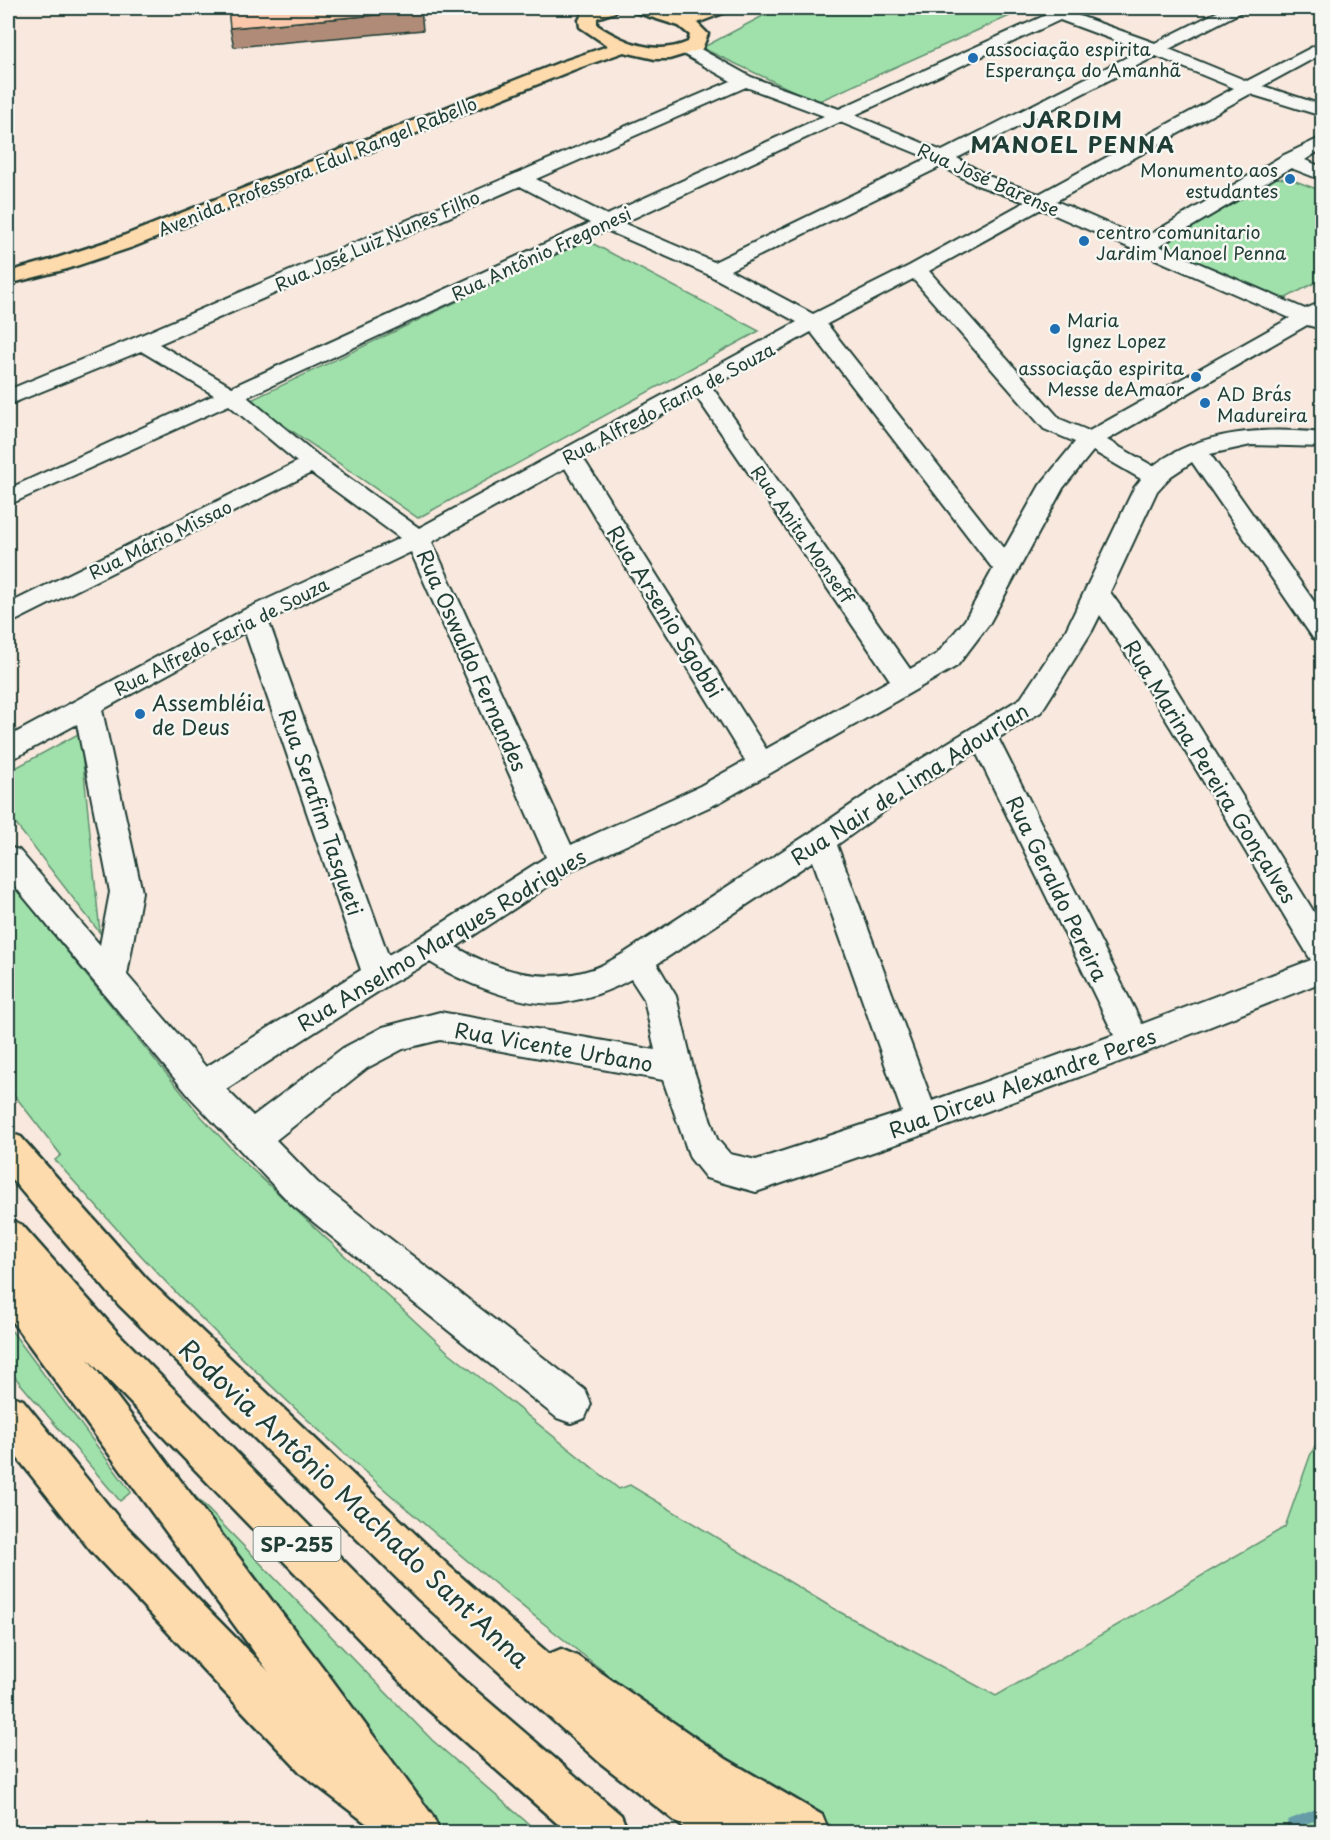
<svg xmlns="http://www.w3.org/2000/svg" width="1330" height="1840" font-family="'Playpen Sans',sans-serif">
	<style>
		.green { fill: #a0e1ab; stroke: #608f70; stroke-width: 1.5 }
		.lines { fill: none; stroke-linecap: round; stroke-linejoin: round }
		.stream { stroke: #659ca8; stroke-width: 10 }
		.minor-casing { stroke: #1f3d34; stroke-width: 4 }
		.major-casing { stroke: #1f3d34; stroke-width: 5 }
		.highway-casing { stroke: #1f3d34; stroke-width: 5 }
		.minor { fill: #f6f6f2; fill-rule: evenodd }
		.major { fill: #fedbac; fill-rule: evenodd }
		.highway { fill: #fedbac; fill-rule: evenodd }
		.shaded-wall { fill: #b08c78; stroke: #1f3d34; stroke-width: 1.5 }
		.building { fill: #fbc8ab; stroke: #1f3d34; stroke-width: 1.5 }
		.poi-dot { fill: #1f6fb2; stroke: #f6f6f2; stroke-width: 2 }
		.labels { text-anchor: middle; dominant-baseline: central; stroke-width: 5; stroke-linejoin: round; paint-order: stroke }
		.far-poi-label { font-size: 18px; fill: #1f3d34; stroke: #f6f6f2; text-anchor: start }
		.far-street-label { font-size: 18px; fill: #1f3d34; stroke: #f6f6f2 }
		.shield { fill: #f6f6f2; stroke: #60746d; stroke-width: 1.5 }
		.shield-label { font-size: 20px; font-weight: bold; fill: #1f3d34 }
		.street-label { font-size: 21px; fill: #1f3d34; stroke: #f6f6f2 }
		.poi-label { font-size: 21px; fill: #1f3d34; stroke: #f6f6f2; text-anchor: start }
		.far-district-label { font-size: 22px; font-weight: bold; letter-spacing: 1.5px; fill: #1f3d34; stroke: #f6f6f2 }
		.near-street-label { font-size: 26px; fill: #1f3d34; stroke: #f6f6f2 }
	</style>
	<rect width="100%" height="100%" fill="#f8e8dd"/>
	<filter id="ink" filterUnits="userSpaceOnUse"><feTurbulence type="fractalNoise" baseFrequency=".0167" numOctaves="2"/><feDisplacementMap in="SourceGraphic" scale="12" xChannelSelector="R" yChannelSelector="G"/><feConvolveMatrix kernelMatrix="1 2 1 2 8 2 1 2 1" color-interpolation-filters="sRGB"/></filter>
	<g filter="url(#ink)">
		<!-- green -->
		<g class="green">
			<path d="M778,8H996L1014,14L817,102L702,48Z"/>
			<path d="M1274,178L1290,179L1322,191V279L1286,298L1265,296L1163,250L1165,242Z"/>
			<path d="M586,240L759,331L418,518L249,401Z"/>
			<path d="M80,733L100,933L8,814V772Z"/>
			<path d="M8,879L200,1115L241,1159L447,1351L619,1489L630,1485L836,1610L996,1696L1285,1527L1310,1456L1322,1432V1832H844C737,1777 641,1702 548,1627C441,1541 337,1450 238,1354C173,1293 114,1226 55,1160L61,1155L8,1087Z"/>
			<path d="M8,1326L131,1492L120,1501L8,1369Z"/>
			<path d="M176,1485L190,1491L432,1740L538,1832H439L426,1810Z"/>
		</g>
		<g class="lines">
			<!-- stream -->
			<path class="stream" d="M1292,1824L1322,1812"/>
			<defs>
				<path id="minor" d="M1044,8H1082L1074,14L1155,43L1225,8H1245L1243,11L1169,49L1247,81L1322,42V54L1263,86L1322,105V116L1250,94L1056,201L1143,239L1282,156L1322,137V149L1305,160L1322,167V180L1291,168L1159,246L1305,309L1322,302V329L1307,325L1107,440L1153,466C1201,430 1264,427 1322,433V447L1251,445L1210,454L1322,613V641L1313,638L1192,462L1171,476L1157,491L1110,592L1153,652L1322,925V982L1146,1052L934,1131L756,1192L706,1178L690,1158L663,1080L440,1040L403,1049L367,1068L276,1140L317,1182L585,1390L591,1404L585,1418L571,1423L557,1418L291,1204L190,1097L8,878V847L19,850L100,945L110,892L77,724L18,756L8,759V737L244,610L400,538L311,473L17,620L8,622V604L297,462L229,405L8,505V489L214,395L141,351L8,405V390L134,338L731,81L683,54L681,50L683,46H695L751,77L839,109L1046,15L1042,11ZM1060,20L1141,50L942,151L855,115ZM1156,56L1234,88L1039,194L988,176L957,158ZM746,87L824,116L607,215L536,179ZM840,122L928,158L714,262L623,223ZM942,166L974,184L1025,202L909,266L813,314L730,270ZM520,186L590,223L232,387L159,344ZM1041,209L1290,318L1089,431L1060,419L929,271ZM606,230L707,274L797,322L419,528L321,458L247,397ZM913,279L1044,429L1075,442L1040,485L1004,549L827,324ZM811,332L993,569L965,620L937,654L910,669L712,387ZM696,396L890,680L766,749L583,458ZM1093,451L1141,479L1134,488L1066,630L1021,698L895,775L810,833L626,952C615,958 604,965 593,969C546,985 497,971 456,947L574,869L720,802L957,666L989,624L1063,488ZM565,468L745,761L700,786L571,845L432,542ZM411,552L546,857L419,938L388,955L268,620ZM1100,615L1132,663L1311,960L1142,1024L998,738L1041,712L1092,631ZM245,632L361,970L206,1067L127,975L142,892L102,710ZM976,752L1114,1035L932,1101L837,845L915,789ZM813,861L902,1112L756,1160L730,1154L717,1139L693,1068L676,996L657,964ZM430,962C461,982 524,1008 561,1003C586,999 610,991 631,979L644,999L655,1050L440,1012L383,1027L343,1048L253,1116L226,1089L390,984Z"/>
				<g id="major">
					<path d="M595,8H617L615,12L597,18V25C625,43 656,56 688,42L690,35L679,26L635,12L633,8H657L684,16L706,8H728L726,12L697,23L708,34L702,49L669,59H655L624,52L573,70L133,247L67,269L8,284V272L51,260L118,238L561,62L608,46L580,27L579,20L584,11Z"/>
					<path d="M8,1394L23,1400L121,1521L336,1740L400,1789L407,1806L400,1823L383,1830L366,1823L302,1774L91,1551L8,1446Z"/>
				</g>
				<g id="highway">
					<path d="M8,1132L21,1137L147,1279L450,1567L549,1654L561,1649L577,1656L726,1759L822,1815L829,1832H759L751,1828L752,1832H689L598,1761L418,1599L119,1305L8,1175Z"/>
					<path d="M8,1219L22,1225L118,1333L455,1673L621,1815L628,1832H567L423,1705L88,1359L327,1673L432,1815L440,1832H386L8,1316V1267H10L8,1265Z"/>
				</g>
			</defs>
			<!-- minor casing -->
			<use href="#minor" class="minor-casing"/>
			<!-- major casing -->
			<use href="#major" class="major-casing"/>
			<!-- highway casing -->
			<use href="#highway" class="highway-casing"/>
			<!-- minor -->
			<use href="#minor" class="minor"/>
			<!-- major -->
			<use href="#major" class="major"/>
			<!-- highway -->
			<use href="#highway" class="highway"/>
		</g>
		<!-- shaded-wall -->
		<path class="shaded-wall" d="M421,11L423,30L234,47L230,28Z"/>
		<!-- building -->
		<path class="building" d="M228,8H420L421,11L230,28Z"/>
	</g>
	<!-- markers -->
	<g class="poi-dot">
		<circle cx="973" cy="58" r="6"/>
		<circle cx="1290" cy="179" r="6"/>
		<circle cx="1084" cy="241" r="6"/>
		<circle cx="1055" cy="329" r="6"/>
		<circle cx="1196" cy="377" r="6"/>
		<circle cx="1205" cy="403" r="6"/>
		<circle cx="140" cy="714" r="6"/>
	</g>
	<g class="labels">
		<!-- far-poi labels -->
		<g class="far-poi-label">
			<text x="985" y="48">associação espirita<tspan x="985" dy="21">Esperança do Amanhã</tspan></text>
			<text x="1278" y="169" text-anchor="end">Monumento aos<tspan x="1278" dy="21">estudantes</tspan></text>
			<text x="1096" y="231">centro comunitario<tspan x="1096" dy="21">Jardim Manoel Penna</tspan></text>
			<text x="1067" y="319">Maria<tspan x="1067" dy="21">Ignez Lopez</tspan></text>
			<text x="1184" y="367" text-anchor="end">associação espirita<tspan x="1184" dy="21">Messe deAmaor</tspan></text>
			<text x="1217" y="393">AD Brás<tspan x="1217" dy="21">Madureira</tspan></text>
		</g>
		<!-- far-street labels -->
		<g class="far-street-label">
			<text transform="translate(317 166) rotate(-22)">Avenida Professora Edul Rangel Rabello</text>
			<text transform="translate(989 179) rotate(24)">Rua José Barense</text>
			<text transform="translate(377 240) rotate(-24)">Rua José Luiz Nunes Filho</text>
			<text transform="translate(541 253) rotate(-25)">Rua Antônio Fregonesi</text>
			<text transform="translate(668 403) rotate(-28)">Rua Alfredo Faria de Souza</text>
			<text transform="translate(803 534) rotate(55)">Rua Anita Monseff</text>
			<text transform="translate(160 539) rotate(-26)">Rua Mário Missao</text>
			<text transform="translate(221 636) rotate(-27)">Rua Alfredo Faria de Souza</text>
		</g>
		<!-- shield labels -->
		<rect class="shield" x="253.5" y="1527" width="87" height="34" rx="4.5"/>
		<g class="shield-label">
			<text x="297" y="1544">SP-255</text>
		</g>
		<!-- street labels -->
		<g class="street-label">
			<text transform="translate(666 611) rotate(58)">Rua Arsenio Sgobbi</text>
			<text transform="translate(473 660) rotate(66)">Rua Oswaldo Fernandes</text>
			<text transform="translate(1211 771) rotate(58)">Rua Marina Pereira Gonçalves</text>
			<text transform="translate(909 783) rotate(-33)">Rua Nair de Lima Adourian</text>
			<text transform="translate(322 812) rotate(71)">Rua Serafim Tasqueti</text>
			<text transform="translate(1058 888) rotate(64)">Rua Geraldo Pereira</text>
			<text transform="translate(441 939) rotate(-31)">Rua Anselmo Marques Rodrigues</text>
			<text transform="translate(554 1046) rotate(10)">Rua Vicente Urbano</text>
			<text transform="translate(1022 1082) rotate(-20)">Rua Dirceu Alexandre Peres</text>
		</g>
		<!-- poi labels -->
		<g class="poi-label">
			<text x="152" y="702">Assembléia<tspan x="152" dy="24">de Deus</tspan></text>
		</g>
		<!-- far-district labels -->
		<g class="far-district-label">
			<text x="1073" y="118">JARDIM<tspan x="1073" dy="25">MANOEL PENNA</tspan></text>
		</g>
		<!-- near-street labels -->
		<g class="near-street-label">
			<text transform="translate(355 1503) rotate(43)">Rodovia Antônio Machado Sant'Anna</text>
		</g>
	</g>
	<!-- margin -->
	<rect width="1330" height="1840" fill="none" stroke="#f6f6f2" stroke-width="30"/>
	<rect x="15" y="15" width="1300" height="1810" fill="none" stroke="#1f3d34" stroke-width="2" filter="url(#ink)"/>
</svg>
